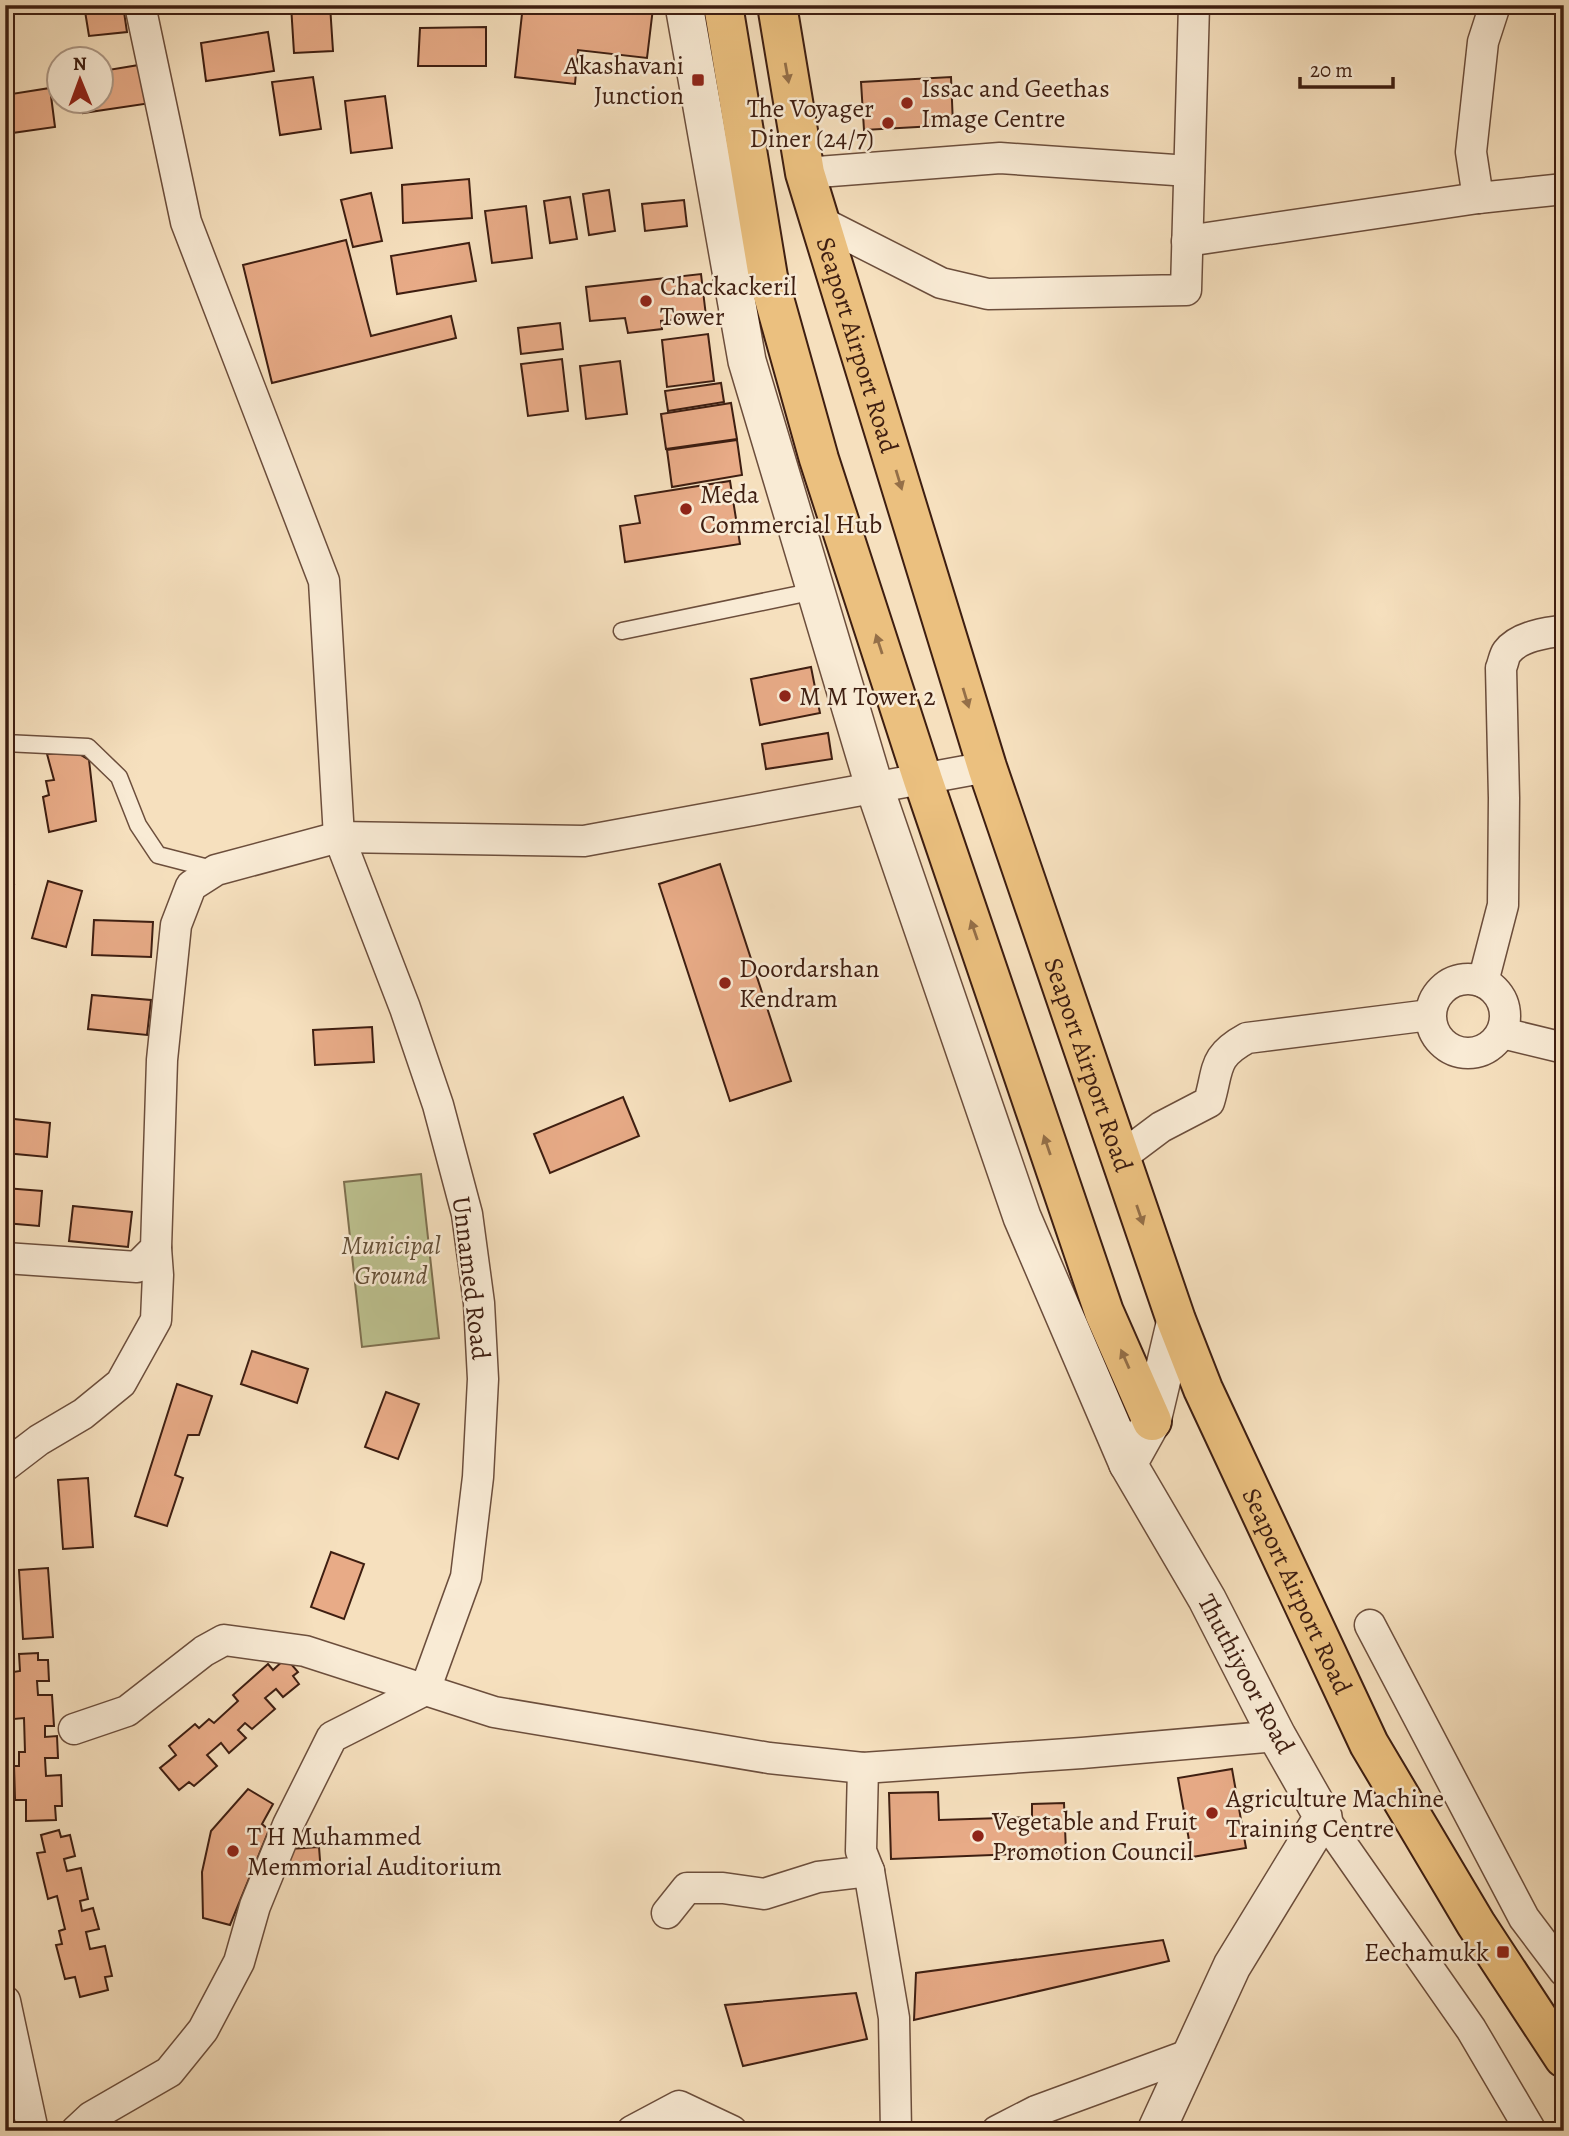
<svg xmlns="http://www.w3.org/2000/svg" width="1569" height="2136" font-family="Alegreya,serif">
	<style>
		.green { fill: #bdc290; stroke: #7e7050; stroke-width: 2 }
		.building { fill: #e8ab87; stroke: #3e1e11; stroke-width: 2 }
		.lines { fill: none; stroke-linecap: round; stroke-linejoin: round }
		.service-casing { stroke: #6c4e3c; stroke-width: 19 }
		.minor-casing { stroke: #6c4e3c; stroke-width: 33 }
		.tertiary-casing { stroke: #6c4e3c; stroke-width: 40 }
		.primary-casing { stroke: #3e1e11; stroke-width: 42 }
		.service { stroke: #f9ebd5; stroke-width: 16 }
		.minor { stroke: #f9ebd5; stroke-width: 30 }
		.tertiary { stroke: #f9ebd5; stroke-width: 37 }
		.primary { stroke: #ebc07f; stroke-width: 38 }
		.oneway { fill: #946f48 }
		.poi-dot { fill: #8f2418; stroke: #f9ebd5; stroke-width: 2.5 }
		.labels { text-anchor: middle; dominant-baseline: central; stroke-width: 5; stroke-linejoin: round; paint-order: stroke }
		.poi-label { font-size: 26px; fill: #3e1e11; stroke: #f9ebd5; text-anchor: start }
		.street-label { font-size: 26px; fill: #3e1e11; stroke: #f9ebd5 }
		.park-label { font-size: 26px; font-style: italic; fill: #644f37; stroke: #f9ebd5 }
	</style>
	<rect width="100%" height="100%" fill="#f6e0be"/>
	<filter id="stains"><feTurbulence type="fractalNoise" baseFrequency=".00286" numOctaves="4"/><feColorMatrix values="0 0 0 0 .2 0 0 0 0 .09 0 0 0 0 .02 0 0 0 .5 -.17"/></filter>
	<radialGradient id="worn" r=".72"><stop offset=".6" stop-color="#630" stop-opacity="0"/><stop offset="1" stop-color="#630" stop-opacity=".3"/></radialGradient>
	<!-- green -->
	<path class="green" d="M421,1174L439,1338L362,1347L344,1182Z"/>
	<!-- building -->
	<g class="building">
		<path d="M84,5H123L127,32L89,36Z"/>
		<path d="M291,5H330L333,51L294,53Z"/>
		<path d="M523,5H628L653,8L647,58L578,50L575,84L515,77Z"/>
		<path d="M486,27V66H418L420,28Z"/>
		<path d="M268,32L274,71L206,81L201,43Z"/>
		<path d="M145,64L151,103L83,113L82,102H102V71Z"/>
		<path d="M313,77L321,129L280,135L272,82Z"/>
		<path d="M951,77L953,125L864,130L861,82Z"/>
		<path d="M50,88L55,127L5,134V95Z"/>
		<path d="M385,96L392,148L351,153L345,101Z"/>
		<path d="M469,179L472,218L403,223L402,185Z"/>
		<path d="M609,190L615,231L589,235L583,194Z"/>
		<path d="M371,193L382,241L353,247L341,200Z"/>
		<path d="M570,197L577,239L550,243L544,201Z"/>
		<path d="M684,200L687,226L645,231L642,204Z"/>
		<path d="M526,206L532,258L492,263L485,211Z"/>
		<path d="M346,240L371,336L451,316L456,338L272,383L243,265Z"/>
		<path d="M469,243L476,281L397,294L391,256Z"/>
		<path d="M701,274L706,316L661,321L662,329L628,333L625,318L590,321L586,287Z"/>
		<path d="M560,323L563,349L521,354L518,328Z"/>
		<path d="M708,334L714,381L667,387L662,340Z"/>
		<path d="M562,359L568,411L528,416L521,364Z"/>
		<path d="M620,361L627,414L586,419L580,366Z"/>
		<path d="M721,383L724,402L668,411L665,391Z"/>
		<path d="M731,403L737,439L666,449L661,414Z"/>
		<path d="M737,440L742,475L672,487L667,450Z"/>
		<path d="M730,481L740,544L625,562L620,526L640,523L635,496Z"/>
		<path d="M811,667L820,713L760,725L751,679Z"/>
		<path d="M828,733L832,759L766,769L762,744Z"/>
		<path d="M76,752L89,760L96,821L49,832L43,797L49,795L46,781L54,780L47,754Z"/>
		<path d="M720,864L791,1081L730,1101L659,884Z"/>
		<path d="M48,881L82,891L66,947L32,938Z"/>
		<path d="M5,883L14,885L5,931Z"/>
		<path d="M94,920L153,922L151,957L92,955Z"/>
		<path d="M92,995L151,1000L147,1035L88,1029Z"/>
		<path d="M372,1027L374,1062L315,1065L313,1030Z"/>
		<path d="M623,1097L639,1136L550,1173L534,1134Z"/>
		<path d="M5,1118L50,1123L47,1157L5,1153Z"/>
		<path d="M5,1188L42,1191L39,1226L5,1223Z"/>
		<path d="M73,1206L132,1212L128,1247L69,1241Z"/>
		<path d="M252,1351L308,1369L297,1403L241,1384Z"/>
		<path d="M177,1384L212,1396L199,1435H188L175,1475L183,1478L167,1526L135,1516Z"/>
		<path d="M386,1392L419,1404L398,1459L365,1447Z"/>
		<path d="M88,1478L93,1547L63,1549L58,1480Z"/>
		<path d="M331,1552L364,1564L344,1619L311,1607Z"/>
		<path d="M48,1568L53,1637L23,1639L19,1570Z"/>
		<path d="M38,1653V1660H48L49,1681H37L38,1695H52L54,1726H45V1737L57,1736L58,1758H45L46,1776L61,1775L62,1806H55L56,1820L26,1821V1800H15L14,1766H19V1752H25L24,1718L14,1719L13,1672L20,1671L19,1654Z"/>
		<path d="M286,1658L298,1672L293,1676L299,1684L283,1697L276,1689L265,1698L275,1709L252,1729L245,1723L238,1730L246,1738L229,1753L221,1743L207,1755L217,1766L194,1786L189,1782L179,1790L160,1768L176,1755L169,1746L195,1724L199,1728L209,1719L214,1723L238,1701L233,1695L268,1664L273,1670Z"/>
		<path d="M1232,1769L1246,1848L1192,1857L1178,1778Z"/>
		<path d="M248,1789L273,1804L262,1824L269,1830L230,1925L203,1918L202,1872L211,1831Z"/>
		<path d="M938,1792L939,1820L1032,1817V1804L1064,1803L1066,1852L891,1859L889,1793Z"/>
		<path d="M59,1830L61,1837L70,1835L75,1856L64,1859L67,1871L81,1868L88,1899L80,1901L82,1911L93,1908L99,1929L86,1932L90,1949L105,1946L112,1976L105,1977L108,1990L80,1997L75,1977L65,1979L56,1945L62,1944L59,1931L65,1929L57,1896L48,1899L37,1853L45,1852L41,1835Z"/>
		<path d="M319,1847L321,1873L291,1875L289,1849Z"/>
		<path d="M1163,1940L1169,1961L914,2020L916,1973Z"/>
		<path d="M856,1993L867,2039L743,2066L725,2005Z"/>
	</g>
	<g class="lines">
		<defs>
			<g id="service">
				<path d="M622,631L815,591"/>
				<path d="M5,743L88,747L119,777L138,825L158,855L216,870"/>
			</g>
			<g id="minor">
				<path d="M805,173L1000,158L1189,171"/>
				<path d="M1478,198L1471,152L1483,42L1495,5"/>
				<path d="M821,222L941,283L988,294L1186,290L1194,5"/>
				<path d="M1187,241L1478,198L1564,189"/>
				<circle cx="1468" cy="1016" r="37"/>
				<path d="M1483,982L1503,905L1504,798L1501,668C1503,664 1504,656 1507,652C1518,637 1546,632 1564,631"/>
				<path d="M1502,1033L1564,1048"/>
				<path d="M1121,1157L1161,1127L1209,1102C1219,1069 1212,1057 1247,1038L1430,1015"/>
				<path d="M5,1258L137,1267L156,1248L162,1060L176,925L191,886L216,870L339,837L584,841L987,767"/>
				<path d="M5,1466L39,1440L83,1414L121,1383L156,1320L158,1275L156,1248"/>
				<path d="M1370,1625L1524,1918L1564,1971"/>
				<path d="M74,1729L127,1711L204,1651L224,1640L305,1651L494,1712L769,1758L863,1768L1082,1753L1277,1736"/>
				<path d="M1323,1817L1471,2029L1531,2131"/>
				<path d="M869,1871L894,2018L896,2131"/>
				<path d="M667,1913L687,1888H723L764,1894L818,1877L869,1871L861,1851L863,1768"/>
				<path d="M5,2001L33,2131"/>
				<path d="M76,2131L91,2117L169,2072L203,2030L239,1962L255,1906L288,1825L332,1737L425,1690L466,1577L478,1477L483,1379L479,1303L467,1214L438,1105L405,1008L339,837L324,581L186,222L140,5"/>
				<path d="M632,2131L679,2106L732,2131"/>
				<path d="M997,2131L1036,2111L1191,2054"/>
			</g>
			<g id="tertiary">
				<path d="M684,5L747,361L875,789L1022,1217L1128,1464"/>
				<path d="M1156,2131L1232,1966L1323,1817L1277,1736L1207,1599L1128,1464L1152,1421L1176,1320"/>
			</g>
			<g id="primary">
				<path d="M723,5L768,277L819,459L923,780L1104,1312L1152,1421"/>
				<path id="s1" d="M777,5L805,173L987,767L1176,1320L1203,1389L1369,1744L1476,1924L1564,2058"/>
			</g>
		</defs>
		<!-- service casing -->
		<use href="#service" class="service-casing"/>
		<!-- minor casing -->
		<use href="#minor" class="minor-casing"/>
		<!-- tertiary casing -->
		<use href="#tertiary" class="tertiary-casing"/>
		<!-- primary casing -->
		<use href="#primary" class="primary-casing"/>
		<!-- service -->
		<use href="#service" class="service"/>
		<!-- minor -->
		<use href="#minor" class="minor"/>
		<!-- tertiary -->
		<use href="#tertiary" class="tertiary"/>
		<!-- primary -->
		<use href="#primary" class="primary"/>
	</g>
	<!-- one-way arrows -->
	<defs><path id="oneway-solid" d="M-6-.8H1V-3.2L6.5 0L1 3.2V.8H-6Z" transform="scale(1.75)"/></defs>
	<g class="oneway">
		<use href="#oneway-solid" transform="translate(787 73) rotate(80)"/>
		<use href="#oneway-solid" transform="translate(899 480) rotate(73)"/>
		<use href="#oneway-solid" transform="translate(879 644) rotate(-108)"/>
		<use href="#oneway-solid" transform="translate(966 698) rotate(73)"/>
		<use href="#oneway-solid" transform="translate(974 930) rotate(-109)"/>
		<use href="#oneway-solid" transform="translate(1047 1145) rotate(-109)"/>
		<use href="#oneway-solid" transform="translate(1140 1215) rotate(71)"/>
		<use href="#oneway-solid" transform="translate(1125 1359) rotate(-114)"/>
	</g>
	<!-- markers -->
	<g class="poi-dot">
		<rect x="691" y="73" width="14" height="14" rx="3.5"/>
		<circle cx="907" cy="103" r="7"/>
		<circle cx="888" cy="123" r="7"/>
		<circle cx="646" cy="301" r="7"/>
		<circle cx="686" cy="509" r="7"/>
		<circle cx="785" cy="696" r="7"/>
		<circle cx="725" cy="983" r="7"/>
		<circle cx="1212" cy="1813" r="7"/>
		<circle cx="978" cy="1836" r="7"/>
		<circle cx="233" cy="1851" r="7"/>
		<rect x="1496" y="1945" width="14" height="14" rx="3.5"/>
	</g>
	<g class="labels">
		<!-- poi labels -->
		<g class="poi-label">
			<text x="684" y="65" text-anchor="end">Akashavani<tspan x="684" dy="30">Junction</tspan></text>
			<text x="921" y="88">Issac and Geethas<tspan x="921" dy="30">Image Centre</tspan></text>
			<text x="874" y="108" text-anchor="end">The Voyager<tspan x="874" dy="30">Diner (24/7)</tspan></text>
			<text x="660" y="286">Chackackeril<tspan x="660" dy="30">Tower</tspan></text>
			<text x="700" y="494">Meda<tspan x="700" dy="30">Commercial Hub</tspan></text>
			<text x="799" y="696">M M Tower 2</text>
			<text x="739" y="968">Doordarshan<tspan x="739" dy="30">Kendram</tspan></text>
			<text x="1226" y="1798">Agriculture Machine<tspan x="1226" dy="30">Training Centre</tspan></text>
			<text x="992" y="1821">Vegetable and Fruit<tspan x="992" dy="30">Promotion Council</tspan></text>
			<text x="247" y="1836">T H Muhammed<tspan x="247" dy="30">Memmorial Auditorium</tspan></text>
			<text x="1489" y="1952" text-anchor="end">Eechamukk</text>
		</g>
		<!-- street labels -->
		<g class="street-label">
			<text stroke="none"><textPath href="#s1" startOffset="350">Seaport Airport Road</textPath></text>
			<text stroke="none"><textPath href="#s1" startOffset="1106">Seaport Airport Road</textPath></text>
			<text transform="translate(471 1278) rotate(83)">Unnamed Road</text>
			<text stroke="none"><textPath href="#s1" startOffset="1673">Seaport Airport Road</textPath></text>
			<text transform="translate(1246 1674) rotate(62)">Thuthiyoor Road</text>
		</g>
		<!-- park labels -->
		<g class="park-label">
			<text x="391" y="1245">Municipal<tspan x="391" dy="30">Ground</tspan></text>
		</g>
	</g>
	<!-- margin -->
	<rect width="1569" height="2136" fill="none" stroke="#f6e0be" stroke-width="28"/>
	<rect x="7" y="7" width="1555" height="2122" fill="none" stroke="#3e1e11" stroke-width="3.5"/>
	<rect x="14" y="14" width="1541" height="2108" fill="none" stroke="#3e1e11" stroke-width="2"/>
	<!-- north arrow -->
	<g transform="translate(80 80) rotate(359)"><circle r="33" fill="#f9ebd5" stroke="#ae9987" stroke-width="2"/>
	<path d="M0-5L12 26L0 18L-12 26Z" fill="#8f2418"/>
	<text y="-10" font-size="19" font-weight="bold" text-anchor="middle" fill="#3e1e11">N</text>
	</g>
	<!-- scale -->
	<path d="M1300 77v10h93v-10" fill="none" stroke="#3e1e11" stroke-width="3.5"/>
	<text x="1310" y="77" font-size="21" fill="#3e1e11" stroke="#f9ebd5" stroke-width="5" paint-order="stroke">20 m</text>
	<rect width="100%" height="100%" filter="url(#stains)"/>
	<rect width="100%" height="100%" fill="url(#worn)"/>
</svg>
